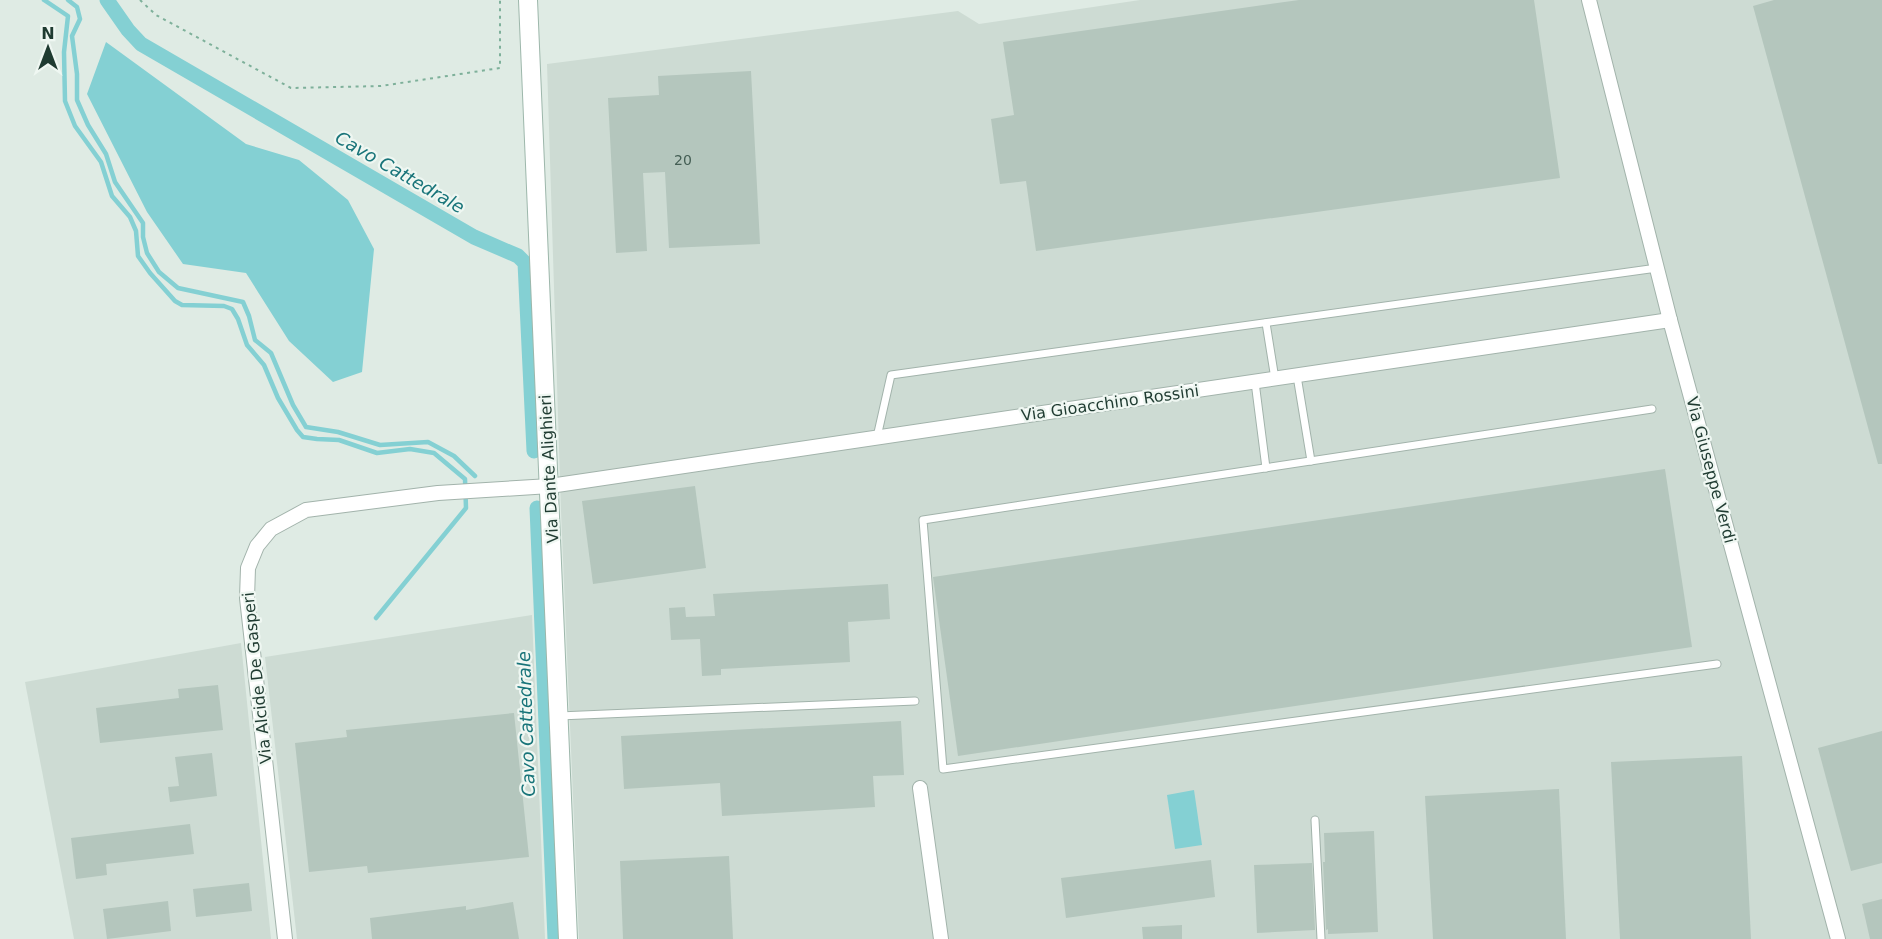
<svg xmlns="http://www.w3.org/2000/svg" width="1882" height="939" font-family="'DejaVu Sans',sans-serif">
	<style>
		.built { fill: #cddbd3 }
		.water { fill: #84d0d3 }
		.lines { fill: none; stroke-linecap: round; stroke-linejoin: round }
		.stream { stroke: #84d0d3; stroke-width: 4.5 }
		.canal { stroke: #84d0d3; stroke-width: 15 }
		.building { fill: #b4c6bd }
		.service-casing { stroke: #a2b3ab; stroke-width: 9 }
		.minor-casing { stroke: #a2b3ab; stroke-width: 16 }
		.secondary-casing { stroke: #9db7ab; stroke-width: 20 }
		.path { stroke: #7eb09a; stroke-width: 2; stroke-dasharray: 3 4.5; stroke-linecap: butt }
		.service { stroke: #fff; stroke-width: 7 }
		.minor { stroke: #fff; stroke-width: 14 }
		.secondary { stroke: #fff; stroke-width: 18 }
		.labels { text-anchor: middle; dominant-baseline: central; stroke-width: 4.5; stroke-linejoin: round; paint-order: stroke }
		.number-label { font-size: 14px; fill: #445e54 }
		.street-label { font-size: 16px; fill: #1f3b31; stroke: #eff7f2 }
		.water-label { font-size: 18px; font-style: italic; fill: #187479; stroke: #eff7f2 }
	</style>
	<rect width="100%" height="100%" fill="#dfebe4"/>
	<!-- built -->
	<g class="built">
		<path d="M1140,0H1882V939H579L561,511L547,64L958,11L979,24Z"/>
		<path d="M532,615L545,939H297L265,657Z"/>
		<path d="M241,643L271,939H74L25,682Z"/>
	</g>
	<!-- water -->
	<g class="water">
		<path d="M106,42L246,144L299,160L348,200L374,249L362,372L333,382L289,341L246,273L183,264L147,212L87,94Z"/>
		<path d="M1194,790L1202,845L1175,849L1167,795Z"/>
	</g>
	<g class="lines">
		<!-- stream -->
		<g class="stream">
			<path d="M44,0L68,16L64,52L65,101L75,126L101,162L112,196L130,217L136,231L138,256L150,273L175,301L182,305L224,306L232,309L238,319L247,345L264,365L278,398L297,430L303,437L317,439L339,440L377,453L410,449L434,453L465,479L466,508L376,618"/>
			<path d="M68,0L77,7L80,19L72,36L77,74V100L88,125L106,154L115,182L143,223V237L147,253L159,272L178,288L243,302L249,316L255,340L271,353L293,405L306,427L338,432L380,445L428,442L454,456L475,476"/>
		</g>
		<!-- canal -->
		<g class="canal">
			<path d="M107,0L128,30L141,44L474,237L518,256L525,263L534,451"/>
			<path d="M537,508L555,939"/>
		</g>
	</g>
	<!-- building -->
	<g class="building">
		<path d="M1299,0H1534L1560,178L1036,251L1026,181L1000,184L991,119L1014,115L1003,42Z"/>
		<path d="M1774,0H1882V464H1878L1753,6Z"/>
		<path d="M751,71L760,244L669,248L665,172L643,173L647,251L616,253L608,98L659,95L658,76Z"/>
		<path d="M1665,469L1692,647L958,756L933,577Z"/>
		<path d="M695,486L706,568L593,584L582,501Z"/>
		<path d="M888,584L890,619L848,622L850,662L721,669V675L702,676L700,639L671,640L669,608L685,607L686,617L715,616L713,594Z"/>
		<path d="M218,685L223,730L100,743L96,708L179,698L178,689Z"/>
		<path d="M514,713L529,857L368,873L367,866L309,872L295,743L347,737L346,730Z"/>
		<path d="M901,721L904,775L873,776L875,807L722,816L720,783L624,789L621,736Z"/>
		<path d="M1882,731V863L1851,871L1818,748Z"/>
		<path d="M212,753L217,796L170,802L168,787L179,786L175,757Z"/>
		<path d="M1742,756L1751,939H1620L1611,762Z"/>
		<path d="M1559,789L1566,939H1433L1425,796Z"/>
		<path d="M190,824L194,854L106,864L107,875L76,879L71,838Z"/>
		<path d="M1374,831L1378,932L1328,934V929L1326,930L1323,862H1325L1324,833Z"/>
		<path d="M729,856L733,939H623L620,861Z"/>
		<path d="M1211,860L1215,897L1066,918L1061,878Z"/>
		<path d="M1312,863L1315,930L1257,933L1254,865Z"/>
		<path d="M249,883L252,911L196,917L193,889Z"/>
		<path d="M1882,899V939H1870L1862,904Z"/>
		<path d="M168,901L171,931L107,939L103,909Z"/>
		<path d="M513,902L519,939H372L370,918L466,906V910Z"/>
		<path d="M1182,925V939H1143L1142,927Z"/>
	</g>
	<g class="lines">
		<defs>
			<g id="service">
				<path d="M1266,323L1275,379"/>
				<path d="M1297,376L1311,461"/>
				<path d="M1255,382L1266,468"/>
				<path d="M1652,409L923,520L943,769L1717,664"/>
				<path d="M877,437L891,375L1657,268"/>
				<path d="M559,716L915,701"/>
				<path d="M1315,820L1321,939"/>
			</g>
			<g id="minor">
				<path d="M1589,0L1670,320L1838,939"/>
				<path d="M920,788L941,939"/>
				<path d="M285,939L247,598L248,568L257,546L271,529L306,510L438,493L550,486L1670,320"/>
			</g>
			<path id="secondary" d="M528,0L568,939"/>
		</defs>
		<!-- service casing -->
		<use href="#service" class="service-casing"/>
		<!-- minor casing -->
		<use href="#minor" class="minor-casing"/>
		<!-- secondary casing -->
		<use href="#secondary" class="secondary-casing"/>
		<!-- path -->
		<path class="path" d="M140,0L156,15L291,88L381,86L500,68V0"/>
		<!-- service -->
		<use href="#service" class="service"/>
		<!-- minor -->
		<use href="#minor" class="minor"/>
		<!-- secondary -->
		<use href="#secondary" class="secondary"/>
	</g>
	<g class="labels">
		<!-- number labels -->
		<g class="number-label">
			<text x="683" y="160">20</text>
		</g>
		<!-- street labels -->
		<g class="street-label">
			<text transform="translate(1110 403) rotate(-8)">Via Gioacchino Rossini</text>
			<text transform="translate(549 469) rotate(-93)">Via Dante Alighieri</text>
			<text transform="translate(1711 470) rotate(75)">Via Giuseppe Verdi</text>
			<text transform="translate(257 678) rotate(-96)">Via Alcide De Gasperi</text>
		</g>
		<!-- water labels -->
		<g class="water-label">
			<text transform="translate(400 172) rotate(30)">Cavo Cattedrale</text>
			<text transform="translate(526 724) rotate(-92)">Cavo Cattedrale</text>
		</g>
	</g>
	<!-- north arrow -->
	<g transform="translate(48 48)" stroke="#eff7f2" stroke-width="4.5" paint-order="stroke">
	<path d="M0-4.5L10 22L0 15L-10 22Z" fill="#1f3b31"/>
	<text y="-9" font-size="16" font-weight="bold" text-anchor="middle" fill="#1f3b31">N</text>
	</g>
</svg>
